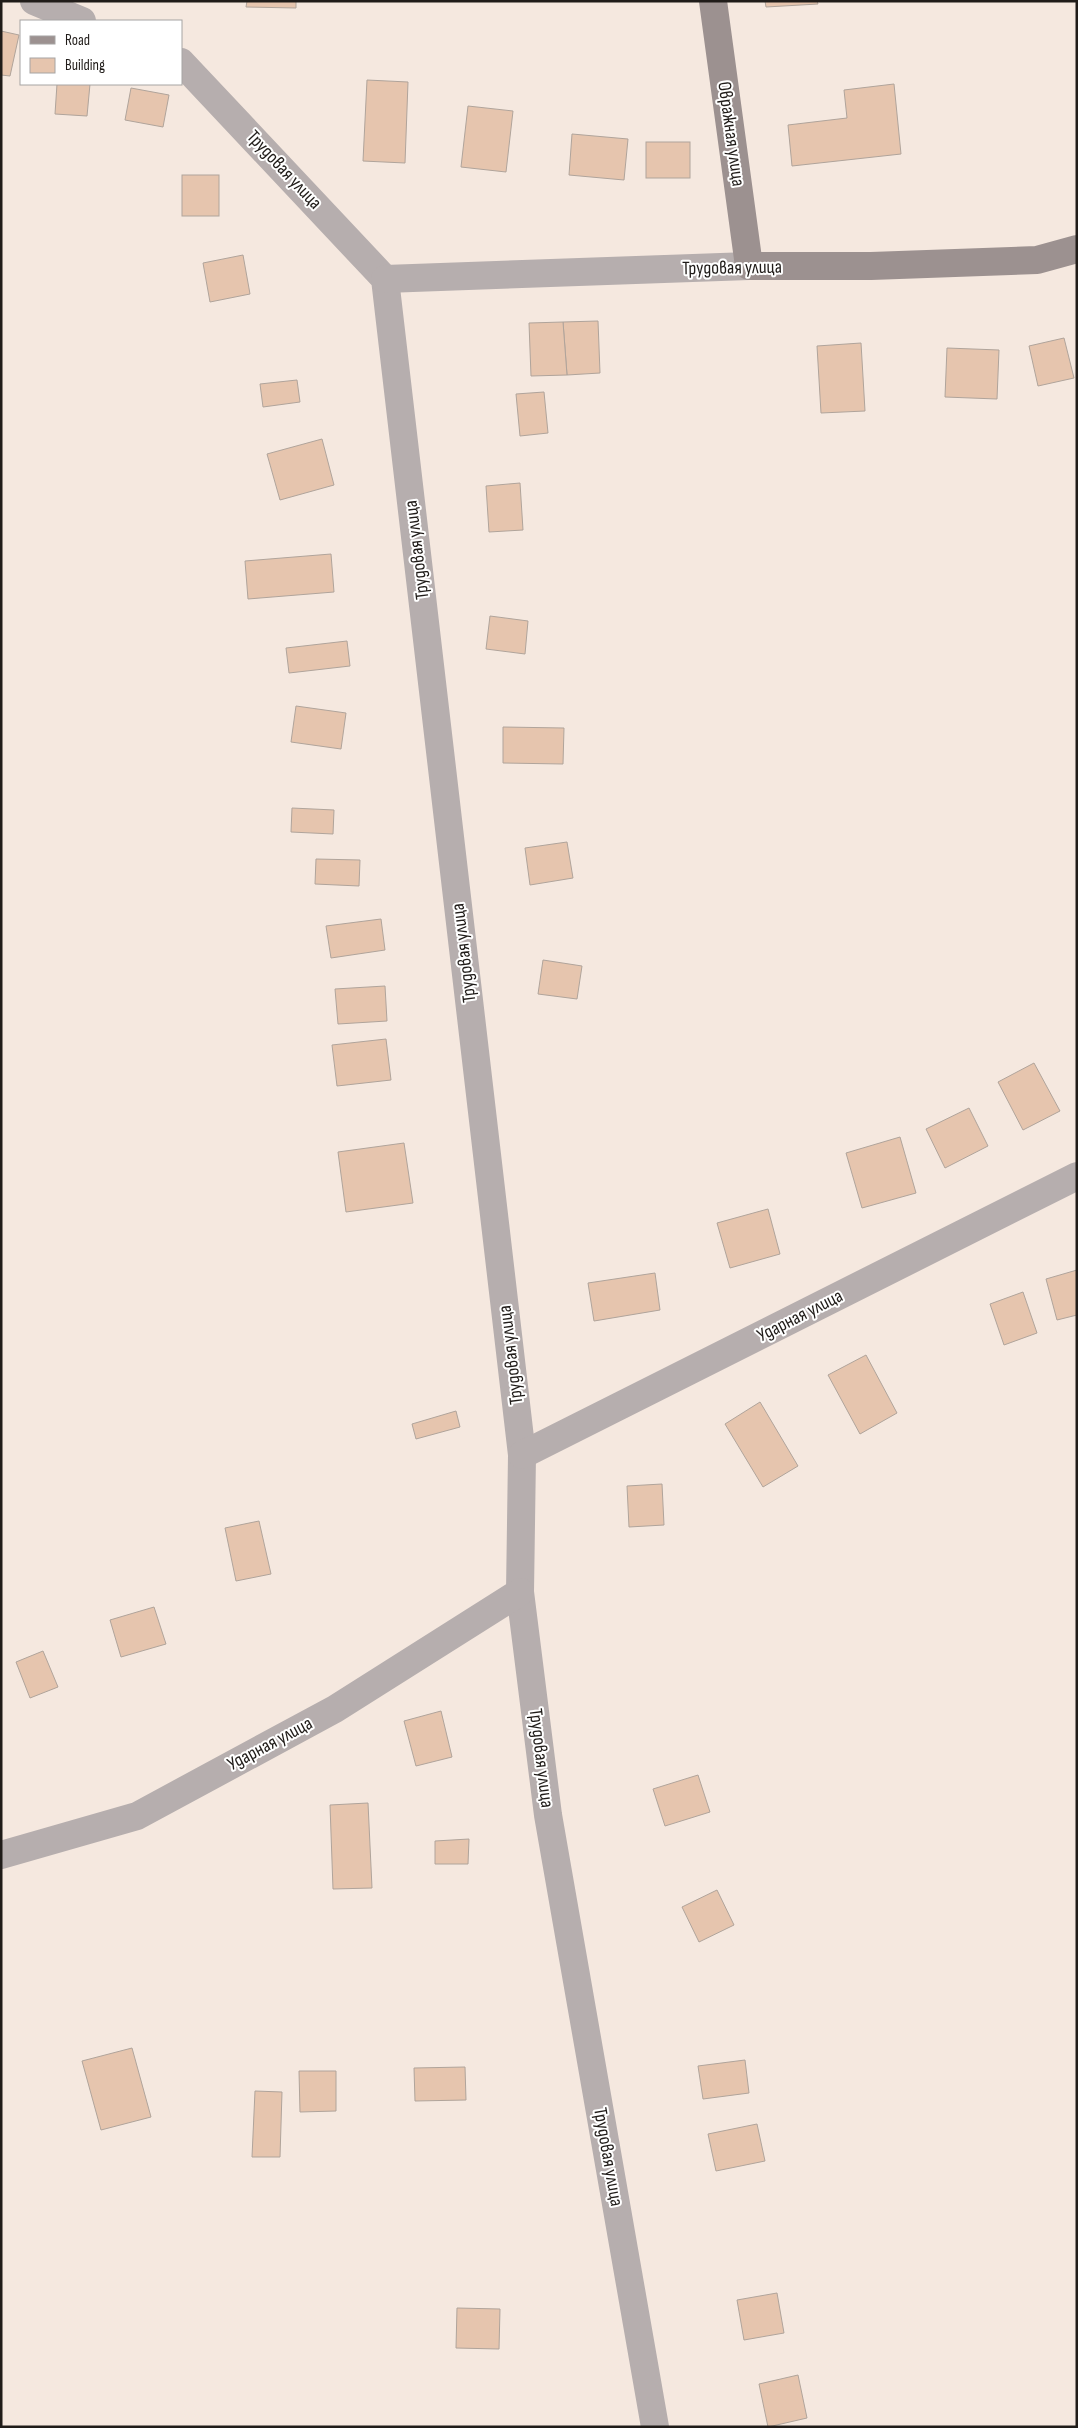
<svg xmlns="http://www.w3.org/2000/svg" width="1078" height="2428" font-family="'Sofia Sans Condensed',sans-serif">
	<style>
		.building { fill: #e6c5ae; stroke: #b0a49b }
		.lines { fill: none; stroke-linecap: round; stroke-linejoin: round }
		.street { stroke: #b6aeae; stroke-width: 28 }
		.secondary { stroke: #9c9190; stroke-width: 28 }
		.labels { text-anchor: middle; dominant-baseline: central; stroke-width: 4; stroke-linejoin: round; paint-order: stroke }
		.street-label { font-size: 19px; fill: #201c19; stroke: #fff }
	</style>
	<rect width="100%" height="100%" fill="#f5e8df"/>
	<!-- building -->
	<g class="building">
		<path d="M247,1H296V8L246,7Z"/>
		<path d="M765,1H817L818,4L766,7Z"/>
		<path d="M1,31L19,35L10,76L1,75Z"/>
		<path d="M367,80L408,82L405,163L363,161Z"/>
		<path d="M57,84H90L87,116L55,114Z"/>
		<path d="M894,84L901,154L792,166L788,125L847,118L844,90Z"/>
		<path d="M131,88L169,95L163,127L125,120Z"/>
		<path d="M468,106L513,111L506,172L461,167Z"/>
		<path d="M572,134L628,139L624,180L569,175Z"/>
		<rect x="646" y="142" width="44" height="36"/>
		<rect x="182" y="175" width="37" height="41"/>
		<path d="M243,255L250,294L210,302L203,263Z"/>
		<path d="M598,321L600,373L567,375L563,322Z"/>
		<path d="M563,322L567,375L531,376L529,323Z"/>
		<path d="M1064,338L1074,378L1038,386L1029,346Z"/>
		<path d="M861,343L865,411L821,413L817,346Z"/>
		<path d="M947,348L999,350L997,399L945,397Z"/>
		<path d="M297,380L300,402L263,407L260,384Z"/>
		<path d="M544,392L548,433L520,436L516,394Z"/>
		<path d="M322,439L334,485L280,500L267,454Z"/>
		<path d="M520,483L523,530L489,532L486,486Z"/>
		<path d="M331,554L334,592L248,599L245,561Z"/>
		<path d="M490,616L528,621L525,654L486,649Z"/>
		<path d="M347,641L350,666L289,673L286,648Z"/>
		<path d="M296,706L346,713L341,749L291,742Z"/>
		<path d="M503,727L564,728L563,764L503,763Z"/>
		<path d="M292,808L334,810L333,834L291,832Z"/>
		<path d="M567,842L573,878L530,885L525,848Z"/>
		<path d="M316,859L360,860L359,886L315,884Z"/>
		<path d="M381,919L385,950L331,958L326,926Z"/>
		<path d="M543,960L582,966L577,999L538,994Z"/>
		<path d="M385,986L387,1021L338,1024L335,989Z"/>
		<path d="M386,1039L391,1080L337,1086L332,1045Z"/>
		<path d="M1034,1063L1060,1111L1023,1130L998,1082Z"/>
		<path d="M969,1108L988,1146L945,1168L926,1129Z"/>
		<path d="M900,1137L916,1193L862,1208L846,1153Z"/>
		<path d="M404,1143L413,1203L346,1212L338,1152Z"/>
		<path d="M768,1209L780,1254L730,1268L717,1223Z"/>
		<path d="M1077,1270V1315L1057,1320L1046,1279Z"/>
		<path d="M655,1273L660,1310L594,1321L588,1283Z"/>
		<path d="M1023,1292L1037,1333L1004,1345L990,1304Z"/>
		<path d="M866,1355L897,1413L860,1434L828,1375Z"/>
		<path d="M760,1402L798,1466L763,1487L725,1424Z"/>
		<path d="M456,1411L460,1427L416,1439L412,1424Z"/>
		<path d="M662,1484L664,1525L629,1527L627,1486Z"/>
		<path d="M259,1521L271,1574L236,1581L225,1528Z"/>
		<path d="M154,1607L166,1644L121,1657L110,1620Z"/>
		<path d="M43,1651L58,1687L30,1698L16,1662Z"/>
		<path d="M441,1711L452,1757L416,1766L404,1721Z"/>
		<path d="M698,1775L710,1812L665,1826L653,1789Z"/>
		<path d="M368,1803L372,1888L333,1889L330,1805Z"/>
		<path d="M469,1839L468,1864H435V1841Z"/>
		<path d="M717,1890L734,1925L699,1942L682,1907Z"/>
		<path d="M132,2048L151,2117L101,2130L82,2061Z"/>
		<path d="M745,2060L749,2093L703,2099L698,2066Z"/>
		<path d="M465,2067L466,2100L415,2101L414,2068Z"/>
		<path d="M299,2071H336V2111L300,2112Z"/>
		<path d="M255,2091L282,2092L280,2157H252Z"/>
		<path d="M757,2124L765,2161L716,2171L708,2134Z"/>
		<path d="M777,2293L784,2333L744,2340L737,2300Z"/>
		<path d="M457,2308L500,2309L499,2349L456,2348Z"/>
		<path d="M798,2375L807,2418L768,2427L759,2384Z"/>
	</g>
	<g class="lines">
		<!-- street -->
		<g class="street">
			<path d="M34,1L82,21"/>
			<path d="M181,62L385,279L522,1455L520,1592L548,1815L655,2427"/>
			<path d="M385,279L749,266"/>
			<path d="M522,1455L1077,1176"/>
			<path d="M1,1855L137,1816L335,1709L520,1592"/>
		</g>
		<!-- secondary -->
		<path class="secondary" d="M713,1L749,266H871L1037,260L1077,249"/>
	</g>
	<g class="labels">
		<!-- street labels -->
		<g class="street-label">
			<text transform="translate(731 134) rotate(82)">Овражная улица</text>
			<text transform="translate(284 170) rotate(47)">Трудовая улица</text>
			<text transform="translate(732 268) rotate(-1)">Трудовая улица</text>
			<text transform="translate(417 550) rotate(-97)">Трудовая улица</text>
			<text transform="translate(464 953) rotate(-97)">Трудовая улица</text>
			<text transform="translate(800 1316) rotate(-27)">Ударная улица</text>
			<text transform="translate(511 1355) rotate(-97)">Трудовая улица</text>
			<text transform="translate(270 1744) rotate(-28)">Ударная улица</text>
			<text transform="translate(541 1758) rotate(83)">Трудовая улица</text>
			<text transform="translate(608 2157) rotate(80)">Трудовая улица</text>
		</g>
	</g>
	<!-- border -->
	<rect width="1078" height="2428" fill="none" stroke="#201c19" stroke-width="5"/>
	<!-- legend -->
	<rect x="20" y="20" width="162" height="65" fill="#ffffff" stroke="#a6a4a3"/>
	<rect x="30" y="36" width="25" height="8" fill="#9c9190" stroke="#a6a4a3"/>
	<text x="65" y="45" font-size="15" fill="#201c19">Road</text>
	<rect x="30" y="58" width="25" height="15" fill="#e6c5ae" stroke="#a6a4a3"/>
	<text x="65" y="70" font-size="15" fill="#201c19">Building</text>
</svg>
